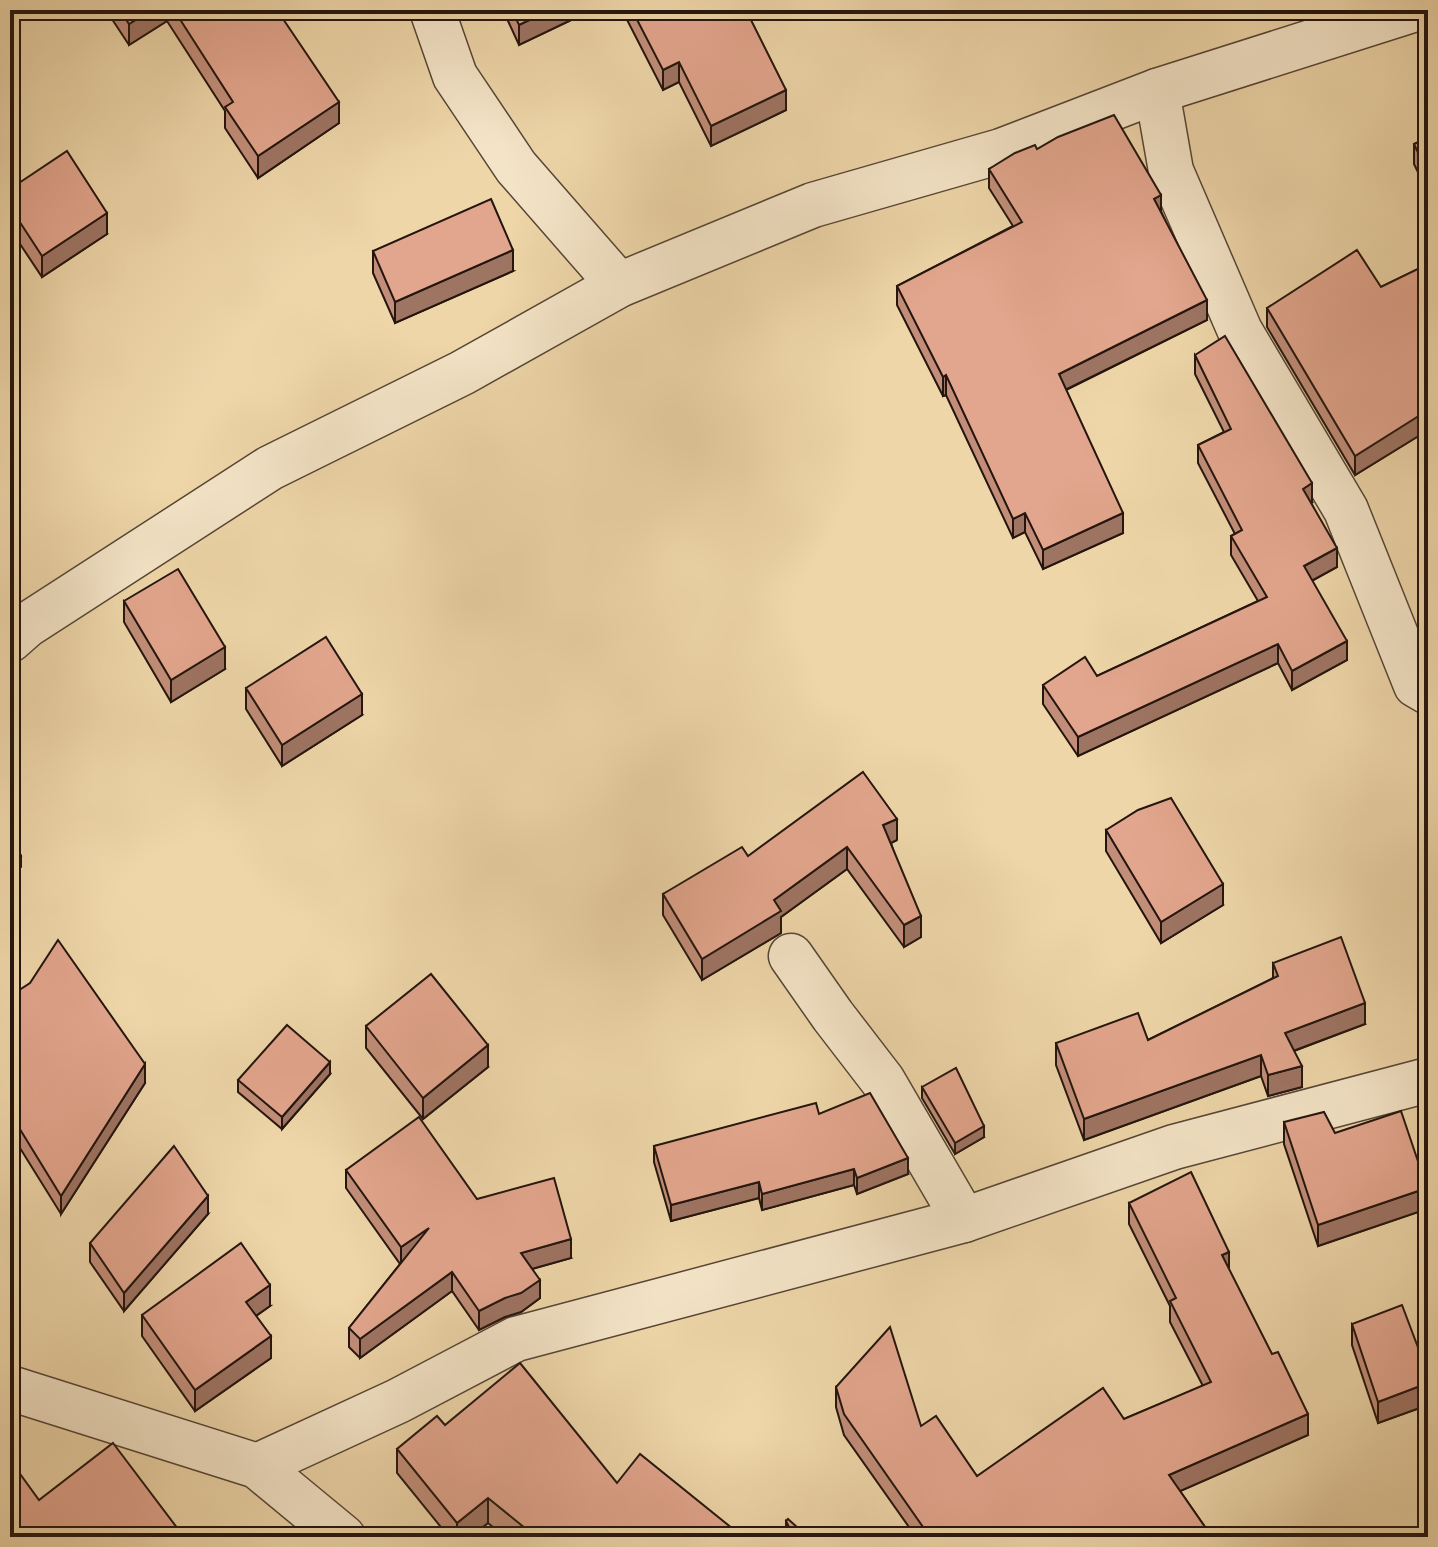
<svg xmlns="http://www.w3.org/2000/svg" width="1438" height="1547" font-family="'IM FELL French Canon',serif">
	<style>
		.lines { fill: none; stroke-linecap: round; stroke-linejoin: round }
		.street-casing { stroke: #564535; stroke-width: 47 }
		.street { stroke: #f4e4c7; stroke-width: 44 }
		.wall { fill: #c28e79; stroke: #24150e; stroke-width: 2 }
		.shaded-wall { fill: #9e7463; stroke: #24150e; stroke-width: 2 }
		.building { fill: #e2a58d; stroke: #24150e; stroke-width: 2 }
	</style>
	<rect width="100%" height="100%" fill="#eed6a9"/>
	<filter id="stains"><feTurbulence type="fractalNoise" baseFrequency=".0025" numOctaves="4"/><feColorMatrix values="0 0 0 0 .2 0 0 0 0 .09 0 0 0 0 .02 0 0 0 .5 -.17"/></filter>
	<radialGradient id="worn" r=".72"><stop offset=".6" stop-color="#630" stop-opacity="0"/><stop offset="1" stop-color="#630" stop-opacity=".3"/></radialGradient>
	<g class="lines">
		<defs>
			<g id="street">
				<path d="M432,10L455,76L516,167L619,285"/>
				<path d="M1157,91L1171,171L1240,331L1346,510L1416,685L1428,692"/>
				<path d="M10,640L27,625L270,468L462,373L619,285L813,205L1001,151L1157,91L1412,10"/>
				<path d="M791,956L833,1016L883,1081L964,1220"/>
				<path d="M10,1388L257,1466L343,1537"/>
				<path d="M257,1466L398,1401L516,1339L964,1220L1174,1147L1428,1080"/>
			</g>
		</defs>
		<!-- street casing -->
		<use href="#street" class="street-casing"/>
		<!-- street -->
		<use href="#street" class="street"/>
	</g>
	<!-- wall -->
	<g class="wall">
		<path d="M106,10H277L339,123L258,178L225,128V111L167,21L129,45Z"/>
		<path d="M503,10H592L519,45Z"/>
		<path d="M622,10H746L786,110L711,146L679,82L663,90Z"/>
		<path d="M1428,138V193L1414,164V144Z"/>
		<path d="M1037,149L1161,211L1207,320L1066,390L1123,533L1043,569L1025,532L1013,538L946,395L943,396L897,305V286L1013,226L989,188V169Z"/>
		<path d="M10,189L107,234L42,277L10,229Z"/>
		<path d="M373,251L513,271L395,323L373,273Z"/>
		<path d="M1428,264V420L1425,422V432L1355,475L1267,327V308L1381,287Z"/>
		<path d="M1195,355L1312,502H1311L1337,567L1312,581L1347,660L1292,690L1278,663L1078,756L1043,704V685L1097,676L1258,601L1231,555V536L1235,534L1198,463V445L1224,432L1195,374Z"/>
		<path d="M124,601L225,669L171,702L124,622Z"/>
		<path d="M246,688L362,715L282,766L246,709Z"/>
		<path d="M1106,830L1223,905L1161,943L1106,851Z"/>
		<path d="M897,840L891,843L921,937L904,947L847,869L781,917V933L702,980L663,915V894L748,856Z"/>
		<path d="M1273,963L1365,1024L1294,1051L1302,1087L1268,1096L1261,1076L1084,1140L1056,1065V1043L1148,1040L1273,978Z"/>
		<path d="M10,996L145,1083L61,1214L10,1132Z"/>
		<path d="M366,1026L488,1067L423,1119L366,1048Z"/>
		<path d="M330,1074L282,1129L238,1092V1080Z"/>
		<path d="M922,1087L984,1137L955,1154L922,1098Z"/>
		<path d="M819,1114L908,1174L857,1194L854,1185L762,1210L759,1198L671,1221L654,1162V1146Z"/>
		<path d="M1284,1122L1335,1133L1427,1209L1318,1246L1284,1144Z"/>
		<path d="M346,1170L477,1199L571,1258L532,1269L540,1298L521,1312L505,1317L479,1330L452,1291L360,1358L349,1347V1328L400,1264L346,1188Z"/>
		<path d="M1129,1203L1229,1270L1308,1435L1180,1491L1212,1537H916L844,1435L836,1407V1387L921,1426L977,1476L1124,1419L1203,1386L1170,1322V1306L1129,1224Z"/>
		<path d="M208,1214L124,1311L90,1262V1243Z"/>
		<path d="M270,1306L256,1316L271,1358L195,1411L142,1336V1315Z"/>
		<path d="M1352,1324L1428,1383V1405L1378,1423L1352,1345Z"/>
		<path d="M445,1425L617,1483L743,1537H505L488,1523L470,1537H449L397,1473V1449Z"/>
		<path d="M786,1521L808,1537H786Z"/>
	</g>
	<!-- shaded-wall -->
	<g class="shaded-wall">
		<path d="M151,10H167V21L129,45V24Z"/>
		<path d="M550,10H592L519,45V25Z"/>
		<path d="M679,62V82L663,90V70Z"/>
		<path d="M786,90V110L711,146V126Z"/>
		<path d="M339,102V123L258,178V156Z"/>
		<path d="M1161,195V214L1154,199Z"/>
		<path d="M107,213V234L42,277V256Z"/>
		<path d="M513,250V271L395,323V302Z"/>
		<path d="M1207,300V320L1059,393V374Z"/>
		<path d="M946,375V395L943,396V377Z"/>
		<path d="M1428,400V420L1425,422V432L1355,475V456Z"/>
		<path d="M1312,483V502L1303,507V489Z"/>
		<path d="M1025,513V532L1013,538V519Z"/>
		<path d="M1123,513V533L1043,569V550Z"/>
		<path d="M1337,548V567L1304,585V566Z"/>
		<path d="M1347,641V660L1292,690V671Z"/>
		<path d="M1278,644V663L1078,756V737Z"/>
		<path d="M225,647V669L171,702V680Z"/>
		<path d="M362,694V715L282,766V745Z"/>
		<path d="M897,819V840L883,847V825Z"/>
		<path d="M847,847V869L781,917V933L702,980V959L774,900Z"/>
		<path d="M21,856V867L10,873V862Z"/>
		<path d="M1223,884V905L1161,943V922Z"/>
		<path d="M921,916V937L904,947V925Z"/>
		<path d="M1365,1003V1024L1285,1054V1033Z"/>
		<path d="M488,1045V1067L423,1119V1098Z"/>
		<path d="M1261,1055V1076L1084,1140V1119Z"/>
		<path d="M330,1062V1074L282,1129V1117Z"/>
		<path d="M145,1064V1083L61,1214V1196Z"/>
		<path d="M1302,1066V1087L1268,1096V1075Z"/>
		<path d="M984,1126V1137L955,1154V1143Z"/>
		<path d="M908,1158V1174L857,1194V1178Z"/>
		<path d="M854,1169V1185L762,1210V1194Z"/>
		<path d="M759,1182V1198L671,1221V1205Z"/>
		<path d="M1427,1188V1209L1318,1246V1225Z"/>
		<path d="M208,1196V1214L124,1311V1293Z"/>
		<path d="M429,1228L401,1265V1247Z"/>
		<path d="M571,1239V1258L521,1272V1253Z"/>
		<path d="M1229,1252V1272L1222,1255Z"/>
		<path d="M452,1272V1291L360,1358V1339Z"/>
		<path d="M540,1280V1298L521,1312L505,1317L479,1330V1311Z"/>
		<path d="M270,1285V1306L246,1323V1302Z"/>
		<path d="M271,1336V1358L195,1411V1390Z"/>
		<path d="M1428,1383V1405L1378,1423V1402Z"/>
		<path d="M1308,1414V1435L1169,1496V1475Z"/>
		<path d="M488,1498V1523L470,1537H457V1523Z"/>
	</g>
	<!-- building -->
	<g class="building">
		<path d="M120,10H151L129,24Z"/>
		<path d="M174,10H277L339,102L258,156L225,107L233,102Z"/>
		<path d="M512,10H550L519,25Z"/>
		<path d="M632,10H746L786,90L711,126L679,62L663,70Z"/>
		<path d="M1114,115L1161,195L1154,199L1207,300L1059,374L1123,513L1043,550L1025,513L1013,519L946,375L943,377L897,286L1022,222L989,169L1015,153L1035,145L1037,149L1058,137Z"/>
		<path d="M1428,138V174L1414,144Z"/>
		<path d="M67,151L107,213L42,256L10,207V189Z"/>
		<path d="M491,199L513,250L395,302L373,251Z"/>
		<path d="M1357,250L1381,287L1428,264V400L1420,405L1425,412L1355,456L1267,308Z"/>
		<path d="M1225,336L1312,483L1303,489L1337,548L1304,566L1347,641L1292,671L1278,644L1078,737L1043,685L1085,657L1097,676L1267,597L1231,536L1242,530L1198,445L1231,429L1195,355Z"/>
		<path d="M178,569L225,647L171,680L124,601Z"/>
		<path d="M326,637L362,694L282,745L246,688Z"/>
		<path d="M863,772L897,819L883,825L921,916L904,925L847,847L774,900L781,911L702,959L663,894L742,847L748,856Z"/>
		<path d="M1171,798L1223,884L1161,922L1106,830L1138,810Z"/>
		<path d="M10,837L21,856L10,862Z"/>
		<path d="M1341,937L1365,1003L1285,1033L1302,1066L1268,1075L1261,1055L1084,1119L1056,1043L1138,1013L1148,1040L1278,976L1273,963Z"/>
		<path d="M58,940L145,1064L61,1196L10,1113V996L30,983Z"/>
		<path d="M431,974L488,1045L423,1098L366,1026Z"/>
		<path d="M287,1025L330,1062L282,1117L238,1080Z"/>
		<path d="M956,1068L984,1126L955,1143L922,1087Z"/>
		<path d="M870,1093L908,1158L857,1178L854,1169L762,1194L759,1182L671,1205L654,1146L816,1103L819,1114Z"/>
		<path d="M1401,1111L1427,1188L1318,1225L1284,1122L1324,1112L1335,1133Z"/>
		<path d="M419,1117L477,1199L554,1178L571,1239L521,1253L540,1280L521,1293L505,1298L479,1311L452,1272L360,1339L349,1328L429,1228L401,1247L346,1170Z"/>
		<path d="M174,1146L208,1196L124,1293L90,1243Z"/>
		<path d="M1191,1172L1229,1252L1222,1255L1272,1354L1278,1352L1308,1414L1169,1475L1212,1537H930L844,1414L836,1387L890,1327L921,1426L936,1416L977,1476L1103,1388L1124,1419L1211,1382L1170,1301L1176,1298L1129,1203Z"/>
		<path d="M241,1243L270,1285L246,1302L271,1336L195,1390L142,1315Z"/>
		<path d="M1402,1305L1428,1374V1383L1378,1402L1352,1324Z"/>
		<path d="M520,1363L617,1483L640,1454L743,1537H536L488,1498L457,1523L397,1449L437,1416L445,1425Z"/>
		<path d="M113,1443L184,1537H10V1460L39,1500Z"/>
		<path d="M788,1519L808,1537H794L786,1521Z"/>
	</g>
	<!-- margin -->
	<rect width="1438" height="1547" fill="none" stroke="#eed6a9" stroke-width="40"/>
	<rect x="12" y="12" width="1414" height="1523" fill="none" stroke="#24150e" stroke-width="4"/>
	<rect x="20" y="20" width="1398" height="1507" fill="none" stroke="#24150e" stroke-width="2"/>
	<rect width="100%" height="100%" filter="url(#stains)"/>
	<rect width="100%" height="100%" fill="url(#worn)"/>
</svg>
